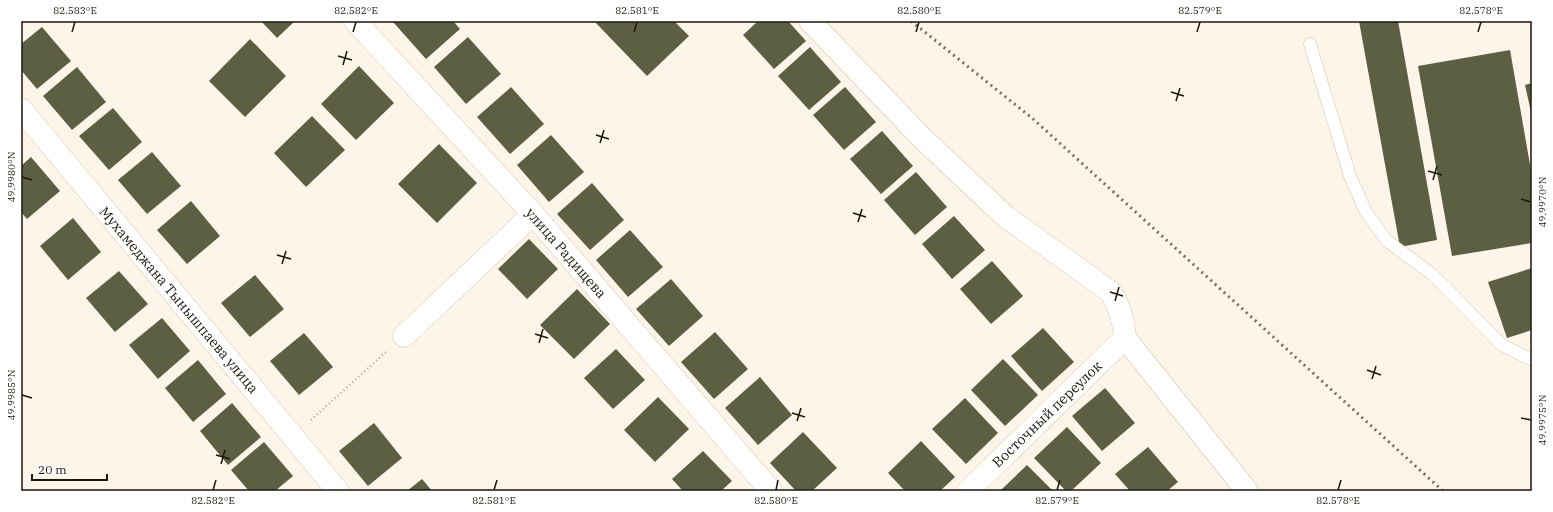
<svg xmlns="http://www.w3.org/2000/svg" width="1553" height="512" font-family="'IBM Plex Serif',serif">
	<style>
		.building { fill: #5d5f42 }
		.lines { fill: none; stroke-linecap: round; stroke-linejoin: round }
		.lane-casing { stroke: #dac6aa; stroke-width: 13 }
		.street-casing { stroke: #dac6aa; stroke-width: 23 }
		.secondary-casing { stroke: #dac6aa; stroke-width: 23 }
		.path { stroke: #b1aa9e; stroke-width: 2.5; stroke-dasharray: 1 3; stroke-linecap: butt }
		.lane { stroke: #fff; stroke-width: 12 }
		.street { stroke: #fff; stroke-width: 22 }
		.secondary { stroke: #fff; stroke-width: 22 }
		.rail { stroke: #766e63; stroke-width: 3; stroke-dasharray: 2 4; stroke-linecap: butt }
		.ticks { fill: none; stroke: #1d160c; stroke-width: 1.5 }
		.labels { text-anchor: middle; dominant-baseline: central; stroke-width: 4; stroke-linejoin: round; paint-order: stroke }
		.street-label { font-size: 14px; fill: #1d160c; stroke: #fff }
		.neatline { fill: none; stroke: #1d160c; stroke-width: 1.5 }
		.ticks-label { font-size: 10px; text-anchor: middle; fill: #1d160c }
	</style>
	<rect width="100%" height="100%" fill="#fdf5e9"/>
	<!-- building -->
	<g class="building">
		<path d="M261,21H295L277,38Z"/>
		<path d="M394,21H453L460,29L426,59L393,22Z"/>
		<path d="M594,21H674L689,36L647,76Z"/>
		<path d="M758,21H788L806,41L774,69L743,35Z"/>
		<path d="M1359,21H1398L1437,240L1400,247Z"/>
		<path d="M42,27L71,61L37,89L21,70V44Z"/>
		<path d="M468,37L501,74L466,104L434,67Z"/>
		<path d="M250,39L286,76L245,117L209,81Z"/>
		<path d="M810,47L841,82L809,110L778,76Z"/>
		<path d="M1510,50L1532,176V243L1452,256L1418,66Z"/>
		<path d="M359,66L394,103L356,140L321,104Z"/>
		<path d="M77,67L106,102L72,130L43,96Z"/>
		<path d="M1532,83V112H1531L1525,85Z"/>
		<path d="M511,87L544,124L510,154L477,117Z"/>
		<path d="M845,87L876,122L844,150L813,115Z"/>
		<path d="M113,108L142,142L109,170L79,136Z"/>
		<path d="M312,116L345,150L306,187L274,153Z"/>
		<path d="M882,131L913,166L881,194L850,159Z"/>
		<path d="M551,135L584,172L549,202L517,165Z"/>
		<path d="M439,144L477,183L437,223L398,184Z"/>
		<path d="M152,152L181,186L147,214L118,180Z"/>
		<path d="M31,157L60,191L27,219L21,212V166Z"/>
		<path d="M916,172L947,207L915,235L884,200Z"/>
		<path d="M592,183L624,220L590,250L557,214Z"/>
		<path d="M191,201L220,236L187,264L157,230Z"/>
		<path d="M954,216L985,250L952,279L922,244Z"/>
		<path d="M73,218L101,252L68,280L40,246Z"/>
		<path d="M630,230L663,267L628,297L596,260Z"/>
		<path d="M529,239L558,269L527,299L498,269Z"/>
		<path d="M992,261L1023,296L991,324L960,289Z"/>
		<path d="M1532,268V330L1507,338L1488,282Z"/>
		<path d="M119,271L148,304L115,332L86,298Z"/>
		<path d="M255,275L284,309L250,337L221,303Z"/>
		<path d="M671,279L703,316L669,346L636,309Z"/>
		<path d="M577,289L610,324L574,359L540,325Z"/>
		<path d="M162,318L190,351L158,379L129,345Z"/>
		<path d="M1043,328L1074,362L1042,391L1011,356Z"/>
		<path d="M715,332L748,369L714,399L681,362Z"/>
		<path d="M304,333L333,367L299,395L270,361Z"/>
		<path d="M616,349L645,380L613,409L584,378Z"/>
		<path d="M1003,359L1038,395L1005,426L971,390Z"/>
		<path d="M198,360L226,394L193,422L165,388Z"/>
		<path d="M760,377L792,415L758,445L725,408Z"/>
		<path d="M1105,388L1135,423L1102,451L1072,416Z"/>
		<path d="M658,397L689,429L655,462L624,430Z"/>
		<path d="M965,398L998,433L966,464L932,429Z"/>
		<path d="M232,403L261,437L228,465L200,431Z"/>
		<path d="M374,423L402,458L368,486L339,451Z"/>
		<path d="M1067,427L1101,463L1071,491H1066L1034,458Z"/>
		<path d="M803,432L837,468L812,491H796L770,463Z"/>
		<path d="M921,441L955,477L940,491H905L888,473Z"/>
		<path d="M264,442L293,476L275,491H249L231,470Z"/>
		<path d="M1148,447L1178,482L1167,491H1130L1115,474Z"/>
		<path d="M703,451L732,481L721,491H683L672,479Z"/>
		<path d="M1027,465L1053,491H1000Z"/>
		<path d="M422,479L432,491H407Z"/>
	</g>
	<g class="lines">
		<defs>
			<path id="lane" d="M1310,44L1350,176L1366,212L1387,241L1433,275L1502,345L1532,360"/>
			<g id="street">
				<path d="M355,21L533,214L771,491"/>
				<path d="M21,109L338,491"/>
				<path d="M404,336L533,214"/>
				<path d="M968,491L1125,338"/>
			</g>
			<path id="secondary" d="M810,21L922,138L1006,217L1111,292C1120,307 1124,320 1125,338L1247,491"/>
		</defs>
		<!-- lane casing -->
		<use href="#lane" class="lane-casing"/>
		<!-- street casing -->
		<use href="#street" class="street-casing"/>
		<!-- secondary casing -->
		<use href="#secondary" class="secondary-casing"/>
		<!-- path -->
		<path class="path" d="M311,420L387,351"/>
		<!-- lane -->
		<use href="#lane" class="lane"/>
		<!-- street -->
		<use href="#street" class="street"/>
		<!-- secondary -->
		<use href="#secondary" class="secondary"/>
		<!-- rail -->
		<path class="rail" d="M911,21L1032,118L1443,491"/>
	</g>
	<!-- ticks -->
	<path class="ticks" d="M72,32L75,22M353,32L356,22M634,32L637,22M916,32L919,22M1197,32L1200,22M1478,32L1481,22M338,56L352,60M343,65L347,51M1171,92L1184,96M1176,101L1180,88M596,135L609,139M600,143L604,130M1428,171L1442,175M22,177L32,180M1433,180L1437,166M1521,199L1531,202M853,213L866,217M858,222L862,209M277,255L291,259M282,264L286,251M1110,292L1123,296M1115,301L1119,287M535,334L548,338M539,343L543,329M1367,370L1381,375M1372,379L1376,366M22,395L32,398M792,413L805,417M1521,418L1531,420M797,421L801,408M216,455L230,459M221,464L225,450M213,490L216,480M494,490L497,480M776,490L778,480M1057,490L1060,480M1338,490L1341,480"/>
	<g class="labels">
		<!-- street labels -->
		<g class="street-label">
			<text transform="translate(566 253) rotate(49)">улица Радищева</text>
			<text transform="translate(179 300) rotate(50)">Мухамеджана Тынышпаева улица</text>
			<text transform="translate(1047 414) rotate(-44)">Восточный переулок</text>
		</g>
	</g>
	<!-- border -->
	<rect width="1553" height="512" fill="none" stroke="#ffffff" stroke-width="44"/>
	<!-- scale -->
	<path d="M32 474v6h75v-6" fill="none" stroke="#1d160c" stroke-width="2"/>
	<text x="38" y="474" font-size="12" fill="#1d160c" stroke="#ffffff" stroke-width="3" paint-order="stroke">20 m</text>
	<rect x="22" y="22" width="1509" height="468" class="neatline"/>
	<g class="ticks-label">
		<text x="75" y="14">82.583°E</text>
		<text x="356" y="14">82.582°E</text>
		<text x="637" y="14">82.581°E</text>
		<text x="919" y="14">82.580°E</text>
		<text x="1200" y="14">82.579°E</text>
		<text x="1481" y="14">82.578°E</text>
		<text transform="translate(11 177) rotate(-90)" y="4">49.9980°N</text>
		<text transform="translate(1542 202) rotate(-90)" y="4">49.9970°N</text>
		<text transform="translate(11 395) rotate(-90)" y="4">49.9985°N</text>
		<text transform="translate(1542 420) rotate(-90)" y="4">49.9975°N</text>
		<text x="213" y="504">82.582°E</text>
		<text x="494" y="504">82.581°E</text>
		<text x="776" y="504">82.580°E</text>
		<text x="1057" y="504">82.579°E</text>
		<text x="1338" y="504">82.578°E</text>
	</g>
</svg>
